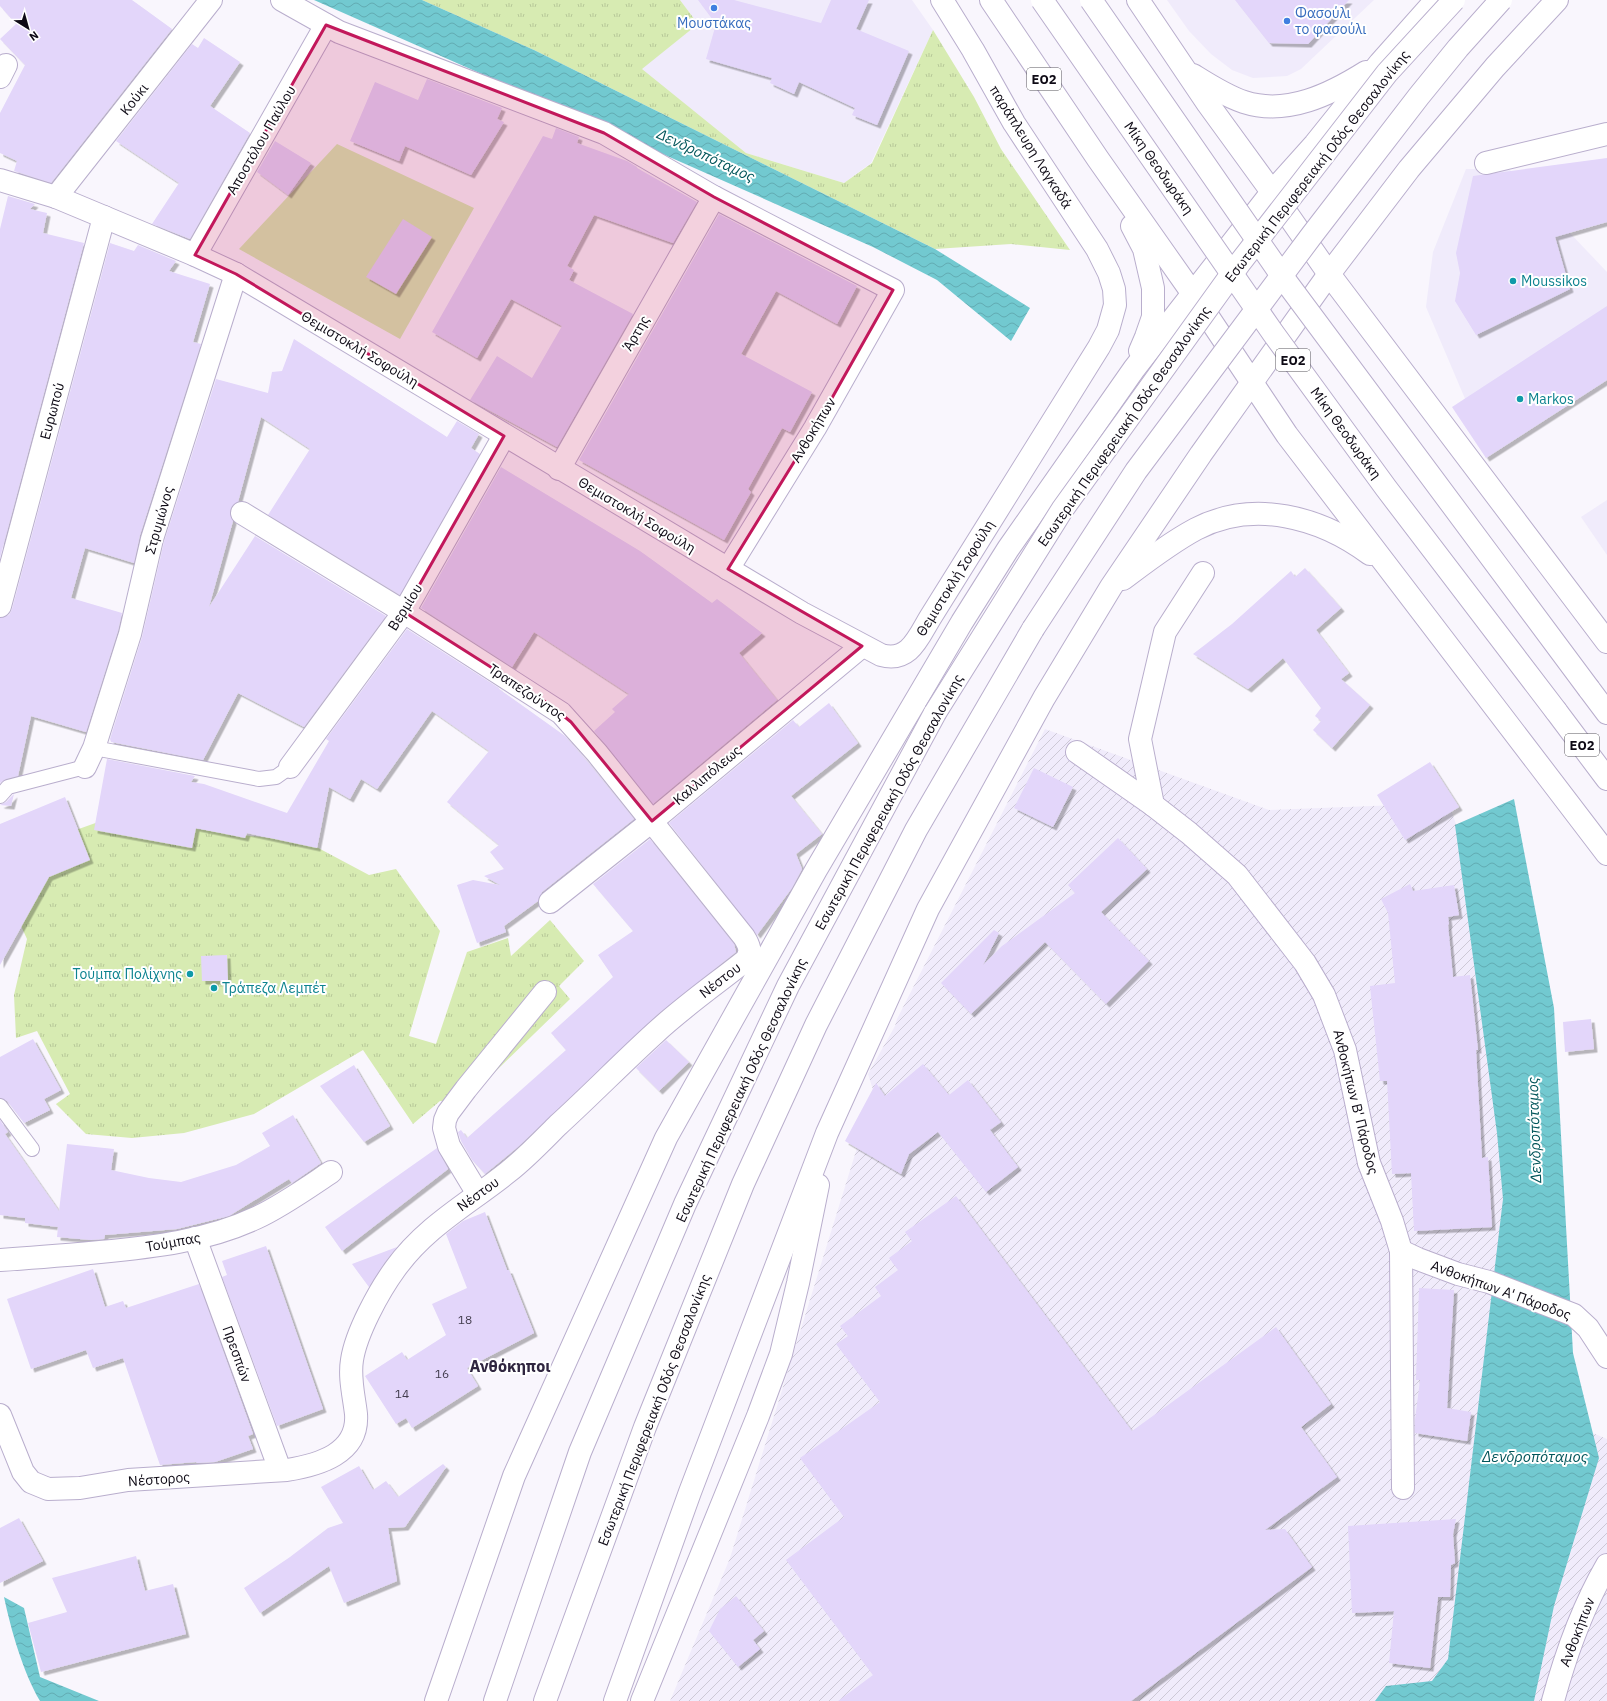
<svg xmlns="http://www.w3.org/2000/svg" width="1607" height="1701" font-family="'IBM Plex Sans',sans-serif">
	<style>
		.built { fill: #f0ebfb }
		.industrial { fill: url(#industrial-furrows) }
		.grass { fill: url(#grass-tufts) }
		.green { fill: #d7ebb2 }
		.water { fill: url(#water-waves) }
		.building { fill: #e3d6fa; filter: url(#shadow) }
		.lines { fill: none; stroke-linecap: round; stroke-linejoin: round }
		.service-casing { stroke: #b9aecd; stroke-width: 16 }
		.minor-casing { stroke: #b9aecd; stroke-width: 24 }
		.tertiary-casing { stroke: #b9aecd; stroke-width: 24 }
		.trunk-casing { stroke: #b9aecd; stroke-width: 24 }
		.service { stroke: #fff; stroke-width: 14 }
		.minor { stroke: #fff; stroke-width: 22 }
		.tertiary { stroke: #fff; stroke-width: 22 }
		.trunk { stroke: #fff; stroke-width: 22 }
		.trunk-bridge-casing { stroke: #b9aecd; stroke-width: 24; stroke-linecap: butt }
		.trunk-bridge { stroke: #fff; stroke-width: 22 }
		.marked { fill: #c2185b; fill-opacity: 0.2; stroke: #c2185b; stroke-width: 3; stroke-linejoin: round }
		.shop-dot { fill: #3f7fe0; stroke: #fff; stroke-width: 1.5 }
		.culture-dot { fill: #0f9aa8; stroke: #fff; stroke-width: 1.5 }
		.labels { text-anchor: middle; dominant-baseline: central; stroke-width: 4; stroke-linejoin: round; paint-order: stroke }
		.number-label { font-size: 12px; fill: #433d4e }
		.shield { fill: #fff; stroke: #56545b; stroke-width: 1 }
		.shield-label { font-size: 13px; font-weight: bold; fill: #0e0a15 }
		.shop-label { font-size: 14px; fill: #366cbe; stroke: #fff; text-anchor: start }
		.street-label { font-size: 14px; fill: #0e0a15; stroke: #fff }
		.culture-label { font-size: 14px; fill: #0d838f; stroke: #fff; text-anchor: start }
		.water-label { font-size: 15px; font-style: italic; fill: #02555a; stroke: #fff }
		.quarter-label { font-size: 16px; font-weight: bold; fill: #302640; stroke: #fff }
	</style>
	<defs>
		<pattern id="industrial-furrows" width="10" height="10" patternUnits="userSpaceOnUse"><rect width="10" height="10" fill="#f0ebfb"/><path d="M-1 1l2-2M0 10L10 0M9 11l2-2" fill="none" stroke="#cdc8d6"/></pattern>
		<pattern id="grass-tufts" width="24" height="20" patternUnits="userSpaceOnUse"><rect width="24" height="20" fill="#d7ebb2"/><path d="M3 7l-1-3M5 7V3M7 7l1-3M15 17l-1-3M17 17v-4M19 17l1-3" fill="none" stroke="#b7c898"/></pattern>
		<pattern id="water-waves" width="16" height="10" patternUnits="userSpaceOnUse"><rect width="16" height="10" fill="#72c9d0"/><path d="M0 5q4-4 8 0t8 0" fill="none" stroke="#62abb2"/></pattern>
		<filter id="shadow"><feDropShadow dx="3.5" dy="3.5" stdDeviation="0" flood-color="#0004"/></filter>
	</defs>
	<rect width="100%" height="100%" fill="#f9f6fd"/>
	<!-- built -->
	<g class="built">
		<path d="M680,0H912L933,30L871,163L844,183L746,153L641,69L698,24Z"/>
		<path d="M1167,0H1374L1301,69L1287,76L1253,78L1232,70L1211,54L1189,31Z"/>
		<path d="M1466,169H1509L1607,272V361L1483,441L1426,307L1433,252Z"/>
		<path d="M1607,500V555L1581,517Z"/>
	</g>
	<!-- industrial -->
	<path class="industrial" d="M1045,729L1269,810L1449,803L1510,990L1516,1401L1607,1439V1701H670L730,1558L874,1093L868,1074L895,1026L897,1019Z"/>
	<!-- grass -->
	<g class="grass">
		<path d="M422,0H680L698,24L642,69L746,153L844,183L872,163L933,30L974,97L1001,149L1070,250L1011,244L935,249L534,50Z"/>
		<path d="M115,816L216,832L307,842L369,875L396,869L440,931L409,1036L436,1044L467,952L508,938L511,956L550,920L584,961L559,986L570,999L464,1102L440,1101L413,1124L363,1050L254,1114L184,1133L132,1138L86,1134L56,1104L70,1094L37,1031L16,1038L14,995L27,939L6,893L48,840Z"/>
	</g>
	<!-- green -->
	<path class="green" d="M337,144L474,208L400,339L239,249Z"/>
	<!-- water -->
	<g class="water">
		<path d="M314,0H422L534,50L935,249L1030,308L1011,341L937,280L873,247Z"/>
		<path d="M1514,799L1554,1008L1573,1353L1599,1458L1554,1606L1534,1701H1375L1386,1686L1432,1681L1448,1659L1503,1199L1497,1133L1455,825Z"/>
		<path d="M4,1597L24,1608L40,1677L99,1701H40C23,1672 11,1630 4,1597Z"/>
	</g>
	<!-- building -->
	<g class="building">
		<path d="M0,0H132L172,29L51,183L14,171L17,161L0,153V113L25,65L0,39L16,24L0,6Z"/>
		<path d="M698,0H734L821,23L831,0H869L856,29L909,51L877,125L852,115L855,108L799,82L794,94L770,83L772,78L706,59L716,24Z"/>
		<path d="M1235,0H1349L1308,44L1269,43Z"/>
		<path d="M204,38L240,62L210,106L250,133L190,239L152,224L179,183L116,141L192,44L198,48Z"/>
		<path d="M427,79L502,108L497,119L504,122L471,175L405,146L399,161L350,141L375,82L418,100Z"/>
		<path d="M556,128L579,137L577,143L627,161L637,167V168L697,202L673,243L594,215L567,266L574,270L569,280L633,314L557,447L470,400L497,356L532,378L562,326L511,299L477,358L432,332L543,136L552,139Z"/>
		<path d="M275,141L311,163L288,195L257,172Z"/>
		<path d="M1607,158V222L1555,237L1570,289L1476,335L1455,301L1460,273L1456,253L1473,176Z"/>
		<path d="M8,196L35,204L30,209L47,213L43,233L84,243L0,558V229Z"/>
		<path d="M719,214L857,286L837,324L776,291L741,354L812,392L790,432L782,428L748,489L751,492L724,540L579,460Z"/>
		<path d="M403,219L432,237L396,294L366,277Z"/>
		<path d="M110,243L134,251L138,245L176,261L169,271L210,284L193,342L201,344L140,535L134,563L85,548L71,598L122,613L118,631L86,732L31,716L18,776L6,779L0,783V618L9,615L12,609Z"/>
		<path d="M1607,306V380L1486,458L1452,407Z"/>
		<path d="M294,339L447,437L457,421L479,434L471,448L480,454L400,595L268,515L310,449L261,417L238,502L232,506L230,512L233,521L209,607L255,536L386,616L304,727L238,693L203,760L111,742L110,739L142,637L164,542L216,379L268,393L272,372L282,371Z"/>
		<path d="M501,467L640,551L712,603L717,599L762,633L739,653L777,700L653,804L594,731L615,712L612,709L629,694L534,632L512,667L421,608Z"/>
		<path d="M1305,568L1341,608L1316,630L1349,673L1341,679L1370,705L1332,748L1313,730L1321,721L1315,716L1321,708L1283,658L1248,689L1193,654L1232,624L1291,571L1295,577Z"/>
		<path d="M407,629L499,688V689L565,736L587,761L634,819L542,892L538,901L504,926L506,932L477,943L457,885L473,880L500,885L484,876L504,869L490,852L499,845L447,802L489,751L432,711L377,789L361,779L350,799L329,787L317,848L247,833L245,838L196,828L192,848L94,830L107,759L195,776L191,782L204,784L287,813L329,741L326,739Z"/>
		<path d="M829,703L858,743L791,796L822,834L796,854L802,869L792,888L757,935L669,823L793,720L799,727Z"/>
		<path d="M1430,762L1459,807L1405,840L1377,795Z"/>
		<path d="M1034,768L1073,787L1053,827L1014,808Z"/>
		<path d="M14,794L11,806L0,805L6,802Z"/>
		<path d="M65,797L90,860L49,877L0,965V824Z"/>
		<path d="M1118,838L1147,869L1101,912L1149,961L1106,1004L1045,942L971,1014L941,983L994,930L999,933L983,965L1002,946L1075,893L1068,885Z"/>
		<path d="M650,839L734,944L736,952L658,1014L519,1146L485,1174L472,1160L461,1141L458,1132L461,1130L467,1138L566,1050L551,1033L613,977L598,955L633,931L593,884Z"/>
		<path d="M1410,884L1413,891L1454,885L1459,915L1448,917L1449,924L1448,925L1453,977L1470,975L1478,1050H1476L1482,1158L1488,1157L1492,1227L1414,1231L1411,1173L1392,1174L1387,1081H1380L1370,986L1395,983L1388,913L1381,899Z"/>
		<path d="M227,955L228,981H202L201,956Z"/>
		<path d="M1591,1019L1594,1049L1565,1052L1563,1022Z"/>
		<path d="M33,1039L61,1090L44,1099L50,1110L24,1123L7,1101L0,1098V1057Z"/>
		<path d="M666,1040L689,1062L659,1091L636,1068Z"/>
		<path d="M923,1064L949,1095L968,1080L1001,1122L990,1130L1018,1167L986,1192L938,1132L909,1154L901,1174L845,1141L876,1083L885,1096Z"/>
		<path d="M354,1065L390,1126L364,1142L320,1086Z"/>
		<path d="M293,1115L321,1163L292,1183L289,1179L229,1216L177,1229L105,1235L104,1239L91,1240L57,1237L58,1227L25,1223V1218L0,1215V1120L8,1132L5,1134L59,1211L67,1144L114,1149L111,1170L149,1178L181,1182L236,1165L270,1146L262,1133Z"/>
		<path d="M437,1148L448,1169L342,1251L325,1227Z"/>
		<path d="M956,1196L1132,1431L1276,1327L1331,1404L1301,1427L1337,1477L1265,1530L1285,1529L1312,1567L1131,1701H838L873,1675L786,1560L844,1517L800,1458L880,1402L836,1344L848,1336L840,1326L881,1296L875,1287L898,1270L889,1258L912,1241L905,1232Z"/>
		<path d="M485,1212L507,1270H509L534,1333L467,1368L478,1386L412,1428L406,1418L396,1424L365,1376L402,1352L407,1360L446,1335L432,1304L467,1288L446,1234L463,1221Z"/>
		<path d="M266,1246L323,1409L277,1426L222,1277L227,1275L222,1261Z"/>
		<path d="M397,1247L385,1262L369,1287L352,1264Z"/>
		<path d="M93,1269L105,1307L123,1301L126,1308L199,1284L253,1434L248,1436L253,1449L215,1462L197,1463L196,1462L160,1465L123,1358L93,1368L86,1350L31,1369L7,1299Z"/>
		<path d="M1419,1288L1454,1290L1447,1408L1471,1412L1467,1441L1415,1433V1420L1420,1380H1416Z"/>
		<path d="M443,1464L446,1467L405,1527L388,1528L397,1581L344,1603L329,1566L260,1613L244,1588L290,1557L328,1528L343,1523L321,1487L359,1466L373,1490L386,1481L398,1497Z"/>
		<path d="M19,1518L43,1561L0,1583V1528Z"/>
		<path d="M1456,1519L1453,1534L1455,1563L1451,1565L1450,1597H1438L1430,1668L1389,1663L1394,1611L1352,1613L1348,1526Z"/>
		<path d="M136,1556L145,1591L173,1584L186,1634L41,1672L28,1623L67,1612L52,1578Z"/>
		<path d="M736,1596L764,1631L753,1640L760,1649L738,1667L709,1631L720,1609Z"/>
	</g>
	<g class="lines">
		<defs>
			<g id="service">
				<path d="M94,748L259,779L276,777L290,767"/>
				<path d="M0,796L8,787L85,767"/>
				<path d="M0,1106L32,1149"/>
			</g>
			<g id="minor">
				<path d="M282,0L339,32L604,133L714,197L893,290L815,428L728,569"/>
				<path d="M0,77L6,65"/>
				<path d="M1486,163L1607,134"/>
				<path d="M0,180L56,197L195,255L236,274L802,613L881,655C909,663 918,638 930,618L1099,347L1108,330L1115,305L1114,289L1109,273L1097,249L1014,123L973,50L942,0"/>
				<path d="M56,197L211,0"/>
				<path d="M195,255L326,25"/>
				<path d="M559,469L714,197"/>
				<path d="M0,606L104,217"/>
				<path d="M1077,752L1153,805L1189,833L1237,875L1305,963L1324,995L1345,1050L1369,1163L1392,1221L1401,1251L1403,1488"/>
				<path d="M85,767L94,748L130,634L152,539L236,274"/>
				<path d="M290,767L404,612L504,436"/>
				<path d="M1153,805L1140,739L1165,632L1203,573"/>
				<path d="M550,902L652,821L862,646"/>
				<path d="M478,1194L449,1146L444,1128L445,1120L448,1113L466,1089L545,992"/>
				<path d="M195,1238L280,1470"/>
				<path d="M1401,1251L1418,1259L1458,1274L1489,1282L1574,1315L1588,1328L1607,1357"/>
				<path d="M0,1260C33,1258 67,1255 100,1252C153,1247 207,1241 256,1218C282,1206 307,1188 331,1172"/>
				<path d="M0,1415L23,1472L31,1482L48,1489L80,1488L128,1480L287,1470C318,1465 359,1454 356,1414C354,1396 349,1378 352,1360C356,1333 379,1291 395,1269C426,1226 468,1204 508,1172C526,1158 542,1141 558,1125C591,1095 622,1063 655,1033C684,1006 716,984 746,960C752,951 749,945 744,937L597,753L561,713L404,612L242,513"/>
			</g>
			<path id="tertiary" d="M1553,1701C1566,1653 1582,1608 1607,1565"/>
			<g id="trunk">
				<path d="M991,0L1098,159L1193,294L1287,435L1607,854"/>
				<path d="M1138,0L1208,104L1272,192L1329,274L1607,642"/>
				<path d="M1193,75C1209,85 1226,96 1244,102C1287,116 1331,94 1366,72"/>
				<path d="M1132,226L1144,249L1153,288V317L1146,337L1140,351"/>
				<path d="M1123,579C1147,561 1170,543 1196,529C1254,499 1320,517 1370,554"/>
				<path d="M1589,689L1607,713"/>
				<path d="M1556,711L1607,779"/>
				<path d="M436,1701L514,1476L666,1138L816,870L962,622L1008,549L1134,369L1272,192L1315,144L1380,63L1436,0"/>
				<path d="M495,1701L580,1452L685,1204L788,986L935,713"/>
				<path d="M545,1701L645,1427L743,1184L816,1025L916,830L1033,629"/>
				<path d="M615,1701L690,1492L827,1133L928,909L1044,698L1111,587L1201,454L1329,274L1409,169L1495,67L1557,0"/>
				<path d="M642,1701L758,1416L781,1354L798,1283L818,1185"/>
			</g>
		</defs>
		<!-- service casing -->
		<use href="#service" class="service-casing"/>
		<!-- minor casing -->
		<use href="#minor" class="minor-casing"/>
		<!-- tertiary casing -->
		<use href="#tertiary" class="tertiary-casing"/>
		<!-- trunk casing -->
		<use href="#trunk" class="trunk-casing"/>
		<!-- service -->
		<use href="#service" class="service"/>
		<!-- minor -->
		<use href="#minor" class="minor"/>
		<!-- tertiary -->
		<use href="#tertiary" class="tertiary"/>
		<!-- trunk -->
		<use href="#trunk" class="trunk"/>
		<defs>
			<g id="trunk-bridge">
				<path d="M1042,0L1273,333L1386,488L1556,711"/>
				<path d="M1091,0L1287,283L1589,689"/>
				<path d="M1033,629L1136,471L1312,235L1419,96L1458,48L1501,0"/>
				<path d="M935,713L1062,510L1239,264L1387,73L1454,0"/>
			</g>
		</defs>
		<!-- trunk-bridge casing -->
		<use href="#trunk-bridge" class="trunk-bridge-casing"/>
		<!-- trunk-bridge -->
		<use href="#trunk-bridge" class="trunk-bridge"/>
	</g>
	<!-- marked area -->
	<path class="marked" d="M326,25L604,133L714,197L893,290L815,428L728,569L862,646L652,821L571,722L549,704L404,612L504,436L236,274L195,255Z"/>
	<!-- markers -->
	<g class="shop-dot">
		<circle cx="714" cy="8" r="4"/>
		<circle cx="1287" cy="21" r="4"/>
	</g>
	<g class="culture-dot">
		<circle cx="1513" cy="281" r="4"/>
		<circle cx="1520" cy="399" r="4"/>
		<circle cx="190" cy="974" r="4"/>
		<circle cx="214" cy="988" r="4"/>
	</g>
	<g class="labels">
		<!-- number labels -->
		<g class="number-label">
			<text x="465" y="1319">18</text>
			<text x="442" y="1373">16</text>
			<text x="402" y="1393">14</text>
		</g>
		<!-- shield labels -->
		<g class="shield">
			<rect x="1027" y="68" width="34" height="22" rx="3"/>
			<rect x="1276" y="349" width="34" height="22" rx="3"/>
			<rect x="1565" y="734" width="34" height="22" rx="3"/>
		</g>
		<g class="shield-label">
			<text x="1044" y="79">ΕΟ2</text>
			<text x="1293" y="360">ΕΟ2</text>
			<text x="1582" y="745">ΕΟ2</text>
		</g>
		<!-- shop labels -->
		<g class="shop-label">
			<text x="1295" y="13">Φασούλι<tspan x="1295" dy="16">το φασούλι</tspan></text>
			<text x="714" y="23" text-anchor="middle">Μουστάκας</text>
		</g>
		<!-- street labels -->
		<g class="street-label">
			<text transform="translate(134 99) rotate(-52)">Κούκι</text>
			<text transform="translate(261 140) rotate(-60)">Αποστόλου Παύλου</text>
			<text transform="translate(1031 147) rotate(58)">παράπλευρη Λαγκαδά</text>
			<text transform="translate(1317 166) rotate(-52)">Εσωτερική Περιφερειακή Οδός Θεσσαλονίκης</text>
			<text transform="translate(1159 168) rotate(55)">Μίκη Θεοδωράκη</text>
			<text transform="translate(636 333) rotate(-60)">Άρτης</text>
			<text transform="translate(360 349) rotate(31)">Θεμιστοκλή Σοφούλη</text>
			<text transform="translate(52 411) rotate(-75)">Ευρωπού</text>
			<text transform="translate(1124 426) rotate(-55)">Εσωτερική Περιφερειακή Οδός Θεσσαλονίκης</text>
			<text transform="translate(813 430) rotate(-59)">Ανθοκήπων</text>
			<text transform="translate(1346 433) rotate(54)">Μίκη Θεοδωράκη</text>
			<text transform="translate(637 515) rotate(31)">Θεμιστοκλή Σοφούλη</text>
			<text transform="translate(159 520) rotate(-74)">Στρυμώνος</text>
			<text transform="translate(955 578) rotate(-58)">Θεμιστοκλή Σοφούλη</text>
			<text transform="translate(405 607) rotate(-58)">Βερμίου</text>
			<text transform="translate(527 692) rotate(34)">Τραπεζούντος</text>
			<text transform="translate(707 775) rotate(-40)">Καλλιπόλεως</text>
			<text transform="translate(889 802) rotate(-61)">Εσωτερική Περιφερειακή Οδός Θεσσαλονίκης</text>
			<text transform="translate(720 980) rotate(-38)">Νέστου</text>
			<text transform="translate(741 1090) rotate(-65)">Εσωτερική Περιφερειακή Οδός Θεσσαλονίκης</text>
			<text transform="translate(1356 1102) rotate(76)">Ανθοκήπων Β' Πάροδος</text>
			<text transform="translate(478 1194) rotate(-36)">Νέστου</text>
			<text transform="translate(173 1242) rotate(-10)">Τούμπας</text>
			<text transform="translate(1501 1290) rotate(20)">Ανθοκήπων Α' Πάροδος</text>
			<text transform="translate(237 1354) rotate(70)">Πρεσπών</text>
			<text transform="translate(654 1410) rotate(-69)">Εσωτερική Περιφερειακή Οδός Θεσσαλονίκης</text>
			<text transform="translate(159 1479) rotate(-4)">Νέστορος</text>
			<text transform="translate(1577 1632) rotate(-69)">Ανθοκήπων</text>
		</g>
		<!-- culture labels -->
		<g class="culture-label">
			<text x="1521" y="281">Moussikos</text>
			<text x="1528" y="399">Markos</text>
			<text x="182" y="974" text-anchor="end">Τούμπα Πολίχνης</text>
			<text x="222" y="988">Τράπεζα Λεμπέτ</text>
		</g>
		<!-- water labels -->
		<g class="water-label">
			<text transform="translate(706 155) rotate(25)">Δενδροπόταμος</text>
			<text transform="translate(1534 1130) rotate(-92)">Δενδροπόταμος</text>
			<text x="1535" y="1456">Δενδροπόταμος</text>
		</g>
		<!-- quarter labels -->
		<g class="quarter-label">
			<text x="510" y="1366">Ανθόκηποι</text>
		</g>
	</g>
	<!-- north arrow -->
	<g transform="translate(28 28) rotate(143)" stroke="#ffffff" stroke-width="3" paint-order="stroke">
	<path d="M0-3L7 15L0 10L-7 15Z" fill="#0e0a15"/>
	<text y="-6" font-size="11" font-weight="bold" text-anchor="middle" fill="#0e0a15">N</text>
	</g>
</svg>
